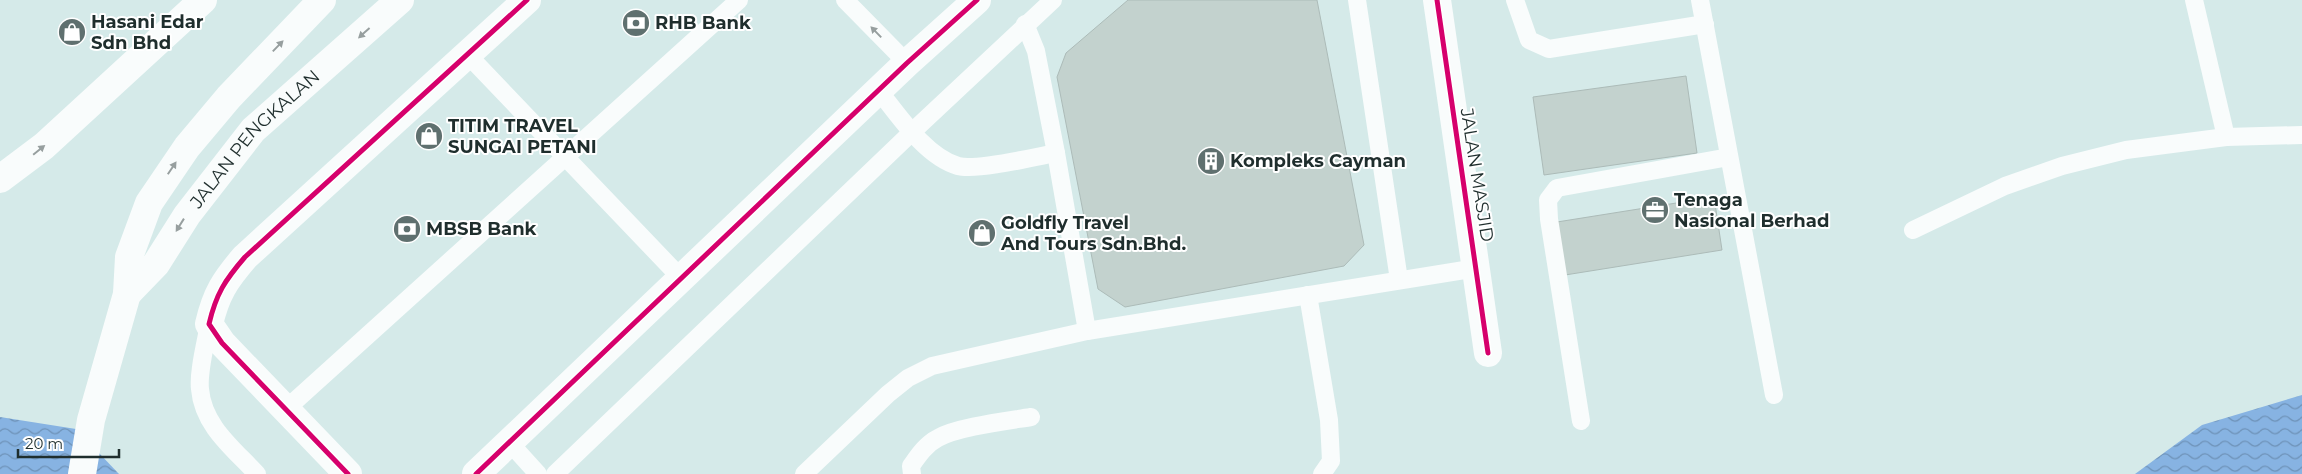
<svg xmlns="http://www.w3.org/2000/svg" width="2302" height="474" font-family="Montserrat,sans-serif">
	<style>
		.water { fill: url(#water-waves) }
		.building { fill: #c3d2ce; stroke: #acbbb8 }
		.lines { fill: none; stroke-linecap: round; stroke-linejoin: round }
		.service { stroke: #f9fcfc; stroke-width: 18 }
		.minor { stroke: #f9fcfc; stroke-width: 28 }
		.secondary { stroke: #f9fcfc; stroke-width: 28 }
		.cycleway-casing { stroke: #fff; stroke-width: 8 }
		.cycleway { stroke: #d6006c; stroke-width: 5 }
		.oneway { fill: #979f9f }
		.labels { text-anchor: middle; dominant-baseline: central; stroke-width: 4; stroke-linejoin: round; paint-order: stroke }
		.poi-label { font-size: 18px; font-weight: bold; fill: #1f2e2d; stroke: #fff; text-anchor: start }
		.street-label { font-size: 18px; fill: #1f2e2d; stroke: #fff }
	</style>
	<defs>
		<pattern id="water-waves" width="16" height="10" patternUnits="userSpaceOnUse" patternTransform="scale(1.25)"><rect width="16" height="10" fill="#87b3e2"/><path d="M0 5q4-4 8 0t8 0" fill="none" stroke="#6e92b8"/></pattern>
	</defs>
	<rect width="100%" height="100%" fill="#d5eae9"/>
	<!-- water -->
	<g class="water">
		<path d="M2302,395V474H2135L2202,425Z"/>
		<path d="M0,417L76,429L119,474H0Z"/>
	</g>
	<!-- building -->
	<g class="building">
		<path d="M1128,0H1317L1364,245L1344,266L1125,307L1098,289L1057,77L1066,53Z"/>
		<path d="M1686,76L1697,153L1544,175L1533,97Z"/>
		<path d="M1714,197L1722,250L1565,275L1557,222Z"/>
	</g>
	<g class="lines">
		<!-- service -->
		<g class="service">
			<path d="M845,0L907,63"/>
			<path d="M1357,0L1399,280"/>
			<path d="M1515,0L1529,40L1549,49L1705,24"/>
			<path d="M1700,0L1774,395"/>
			<path d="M2194,0L2226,137"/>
			<path d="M1025,24L1036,51L1056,153L1087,331"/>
			<path d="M466,53L681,278"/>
			<path d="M879,91C899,116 926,157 958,166C976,171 1035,157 1056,153"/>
			<path d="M1913,230L2005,186L2062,166L2126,150L2226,137L2302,135"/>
			<path d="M1308,295L1329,420L1331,461L1322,474"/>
			<path d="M209,324C206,342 198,372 200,389C203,426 234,449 257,474"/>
			<path d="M285,410L739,0"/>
			<path d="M1581,421L1549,219L1548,200L1557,188L1729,157"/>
			<path d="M509,442L538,474"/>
			<path d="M555,474L912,132L1053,0"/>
			<path d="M804,474L888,394L908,378L932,366L1087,331L1477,268"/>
			<path d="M912,474L911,466C918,456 926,444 938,438C957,427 1007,421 1031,417"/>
		</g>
		<!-- minor -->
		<g class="minor">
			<path d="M1437,0L1488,353"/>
			<path d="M0,179L44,146L203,0"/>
			<path d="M348,474L222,343L209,324C216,294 225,280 245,257L527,0"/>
			<path d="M476,474L907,63L977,0"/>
		</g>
		<!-- secondary -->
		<g class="secondary">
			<path id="s1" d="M127,294L156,264L187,215L253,130L400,0"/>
			<path d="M82,474L91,420L127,294L129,257L149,203L187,147L229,97L322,0"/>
		</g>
		<defs>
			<g id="cycleway">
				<path d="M1437,0L1488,353"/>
				<path d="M348,474L222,343L209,324C216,294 225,280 245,257L527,0"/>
				<path d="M476,474L907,63L977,0"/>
			</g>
		</defs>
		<!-- cycleway casing -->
		<use href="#cycleway" class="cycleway-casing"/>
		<!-- cycleway -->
		<use href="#cycleway" class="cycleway"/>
	</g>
	<!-- one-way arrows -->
	<defs><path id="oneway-solid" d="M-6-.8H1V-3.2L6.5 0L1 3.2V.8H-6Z" transform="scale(1.25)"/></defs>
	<g class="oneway">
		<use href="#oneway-solid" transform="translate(876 32) rotate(-134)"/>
		<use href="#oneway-solid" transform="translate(364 33) rotate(138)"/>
		<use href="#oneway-solid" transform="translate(278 46) rotate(-46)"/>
		<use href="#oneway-solid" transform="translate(39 150) rotate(-39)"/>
		<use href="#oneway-solid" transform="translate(172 168) rotate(-56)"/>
		<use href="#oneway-solid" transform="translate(180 225) rotate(122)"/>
	</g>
	<!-- icons -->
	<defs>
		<symbol id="bank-disc" viewBox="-11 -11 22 22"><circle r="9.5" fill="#5f706f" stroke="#fff"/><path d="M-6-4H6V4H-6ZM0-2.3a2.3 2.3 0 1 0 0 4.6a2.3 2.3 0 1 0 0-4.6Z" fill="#fff"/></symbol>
		<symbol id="shop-disc" viewBox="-11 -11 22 22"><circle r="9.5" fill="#5f706f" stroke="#fff"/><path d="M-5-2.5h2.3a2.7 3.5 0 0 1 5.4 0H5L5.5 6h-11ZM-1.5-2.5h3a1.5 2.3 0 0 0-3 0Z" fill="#fff"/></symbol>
		<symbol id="building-disc" viewBox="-11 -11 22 22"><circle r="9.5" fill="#5f706f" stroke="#fff"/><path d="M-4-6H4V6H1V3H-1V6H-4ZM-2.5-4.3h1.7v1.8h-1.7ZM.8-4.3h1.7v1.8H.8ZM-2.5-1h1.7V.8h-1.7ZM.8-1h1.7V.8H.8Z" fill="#fff"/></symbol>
		<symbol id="office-disc" viewBox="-11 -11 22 22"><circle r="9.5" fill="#5f706f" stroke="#fff"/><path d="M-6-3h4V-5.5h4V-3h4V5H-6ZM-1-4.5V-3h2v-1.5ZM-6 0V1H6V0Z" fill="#fff"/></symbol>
	</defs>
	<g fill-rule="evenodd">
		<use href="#bank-disc" x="620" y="7" width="32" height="32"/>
		<use href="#shop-disc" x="56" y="16" width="32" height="32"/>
		<use href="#shop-disc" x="413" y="120" width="32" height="32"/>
		<use href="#building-disc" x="1195" y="145" width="32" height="32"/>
		<use href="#office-disc" x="1639" y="194" width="32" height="32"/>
		<use href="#bank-disc" x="391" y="213" width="32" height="32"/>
		<use href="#shop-disc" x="966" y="217" width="32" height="32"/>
	</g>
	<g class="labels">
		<!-- poi labels -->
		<g class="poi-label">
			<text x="91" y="22">Hasani Edar<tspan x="91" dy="21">Sdn Bhd</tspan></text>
			<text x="655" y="23">RHB Bank</text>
			<text x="448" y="126">TITIM TRAVEL<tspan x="448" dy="21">SUNGAI PETANI</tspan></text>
			<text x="1230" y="161">Kompleks Cayman</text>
			<text x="1674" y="200">Tenaga<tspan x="1674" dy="21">Nasional Berhad</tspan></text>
			<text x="1001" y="223">Goldfly Travel<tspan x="1001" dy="21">And Tours Sdn.Bhd.</tspan></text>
			<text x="426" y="229">MBSB Bank</text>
		</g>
		<!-- street labels -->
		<g class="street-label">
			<text stroke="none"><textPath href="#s1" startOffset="202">JALAN PENGKALAN</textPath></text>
			<text transform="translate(1477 175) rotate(81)">JALAN MASJID</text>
		</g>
	</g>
	<!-- scale -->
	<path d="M18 449v8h101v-8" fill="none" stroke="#1f2e2d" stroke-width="2.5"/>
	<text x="25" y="449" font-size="15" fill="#1f2e2d" stroke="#ffffff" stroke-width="4" paint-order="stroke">20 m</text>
</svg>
